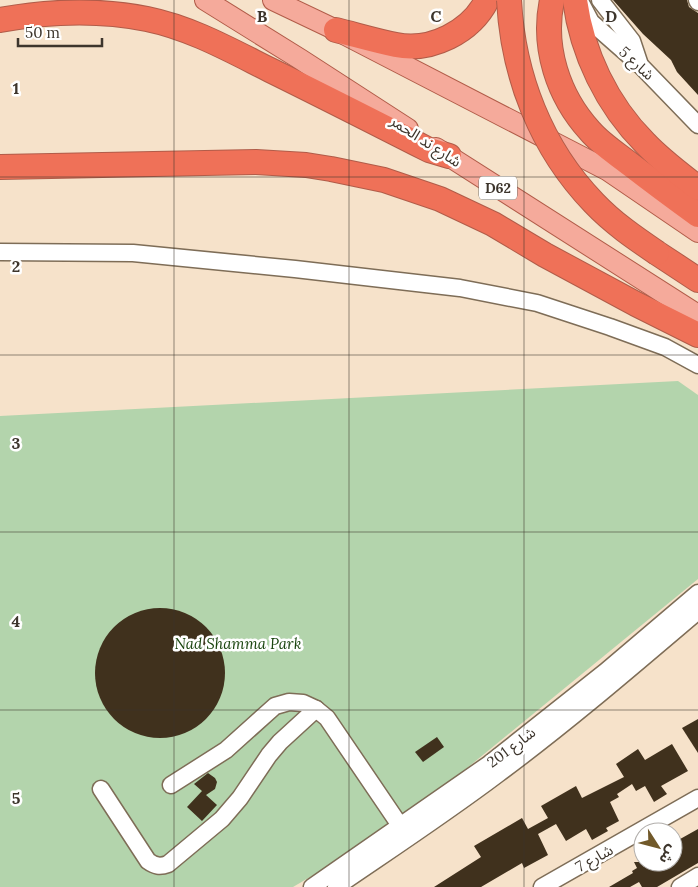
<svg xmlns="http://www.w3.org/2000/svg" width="698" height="887" font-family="Lora,'Noto Sans Arabic',serif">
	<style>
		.green { fill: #b3d4ac }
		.building { fill: #40311d }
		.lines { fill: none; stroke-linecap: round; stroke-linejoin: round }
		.minor-casing { stroke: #7e6d57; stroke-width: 19 }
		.major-casing { stroke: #b15c49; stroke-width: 22 }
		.highway-casing { stroke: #b15c49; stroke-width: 26 }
		.minor { stroke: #fff; stroke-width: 16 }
		.major { stroke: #f5aa9b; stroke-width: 20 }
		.highway { stroke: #ef7158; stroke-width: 24 }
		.highway-bridge-casing { stroke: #b15c49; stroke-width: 26; stroke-linecap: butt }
		.highway-bridge { stroke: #ef7158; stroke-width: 24 }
		.grid { fill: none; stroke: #3d352c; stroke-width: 1; stroke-opacity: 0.55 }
		.labels { text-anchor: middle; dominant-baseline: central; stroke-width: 5; stroke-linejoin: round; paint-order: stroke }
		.shield { fill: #fff; stroke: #77726b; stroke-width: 1 }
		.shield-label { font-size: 14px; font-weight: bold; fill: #3d352c }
		.street-label { font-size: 15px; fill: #3d352c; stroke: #fff }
		.park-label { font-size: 15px; font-style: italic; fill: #1a450f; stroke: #fff }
		.grid-label { font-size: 16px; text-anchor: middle; font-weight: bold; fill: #3d352c; stroke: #fff; stroke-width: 5; stroke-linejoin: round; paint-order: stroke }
	</style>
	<rect width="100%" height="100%" fill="#f6e2ca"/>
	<!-- green -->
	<path class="green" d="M678,381L698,395V579L395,827L293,887H0V416Z"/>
	<!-- building -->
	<g class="building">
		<path d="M613,0H687L689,7L698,13V95L677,72L671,60L643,34Z"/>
		<circle cx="160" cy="673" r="65"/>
		<path d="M698,719V753L682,728Z"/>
		<path d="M437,737L444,747L423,762L415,752Z"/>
		<path d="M672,744L688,771L661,786L667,794L654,802L645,786L636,791L632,784L617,794L619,797L610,802L619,821L606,828L608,831L592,840L586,829L566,841L556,824L538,834L548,855L524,868L522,863L481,887H434L481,857L474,846L522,818L528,829L548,818L541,806L576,786L582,798L624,777L616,764L638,749L645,760Z"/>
		<path d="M208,773L215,778L217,782L215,789L206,795L217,805L202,821L187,807L202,791L194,784Z"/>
		<path d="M698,829V863L657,887H642L639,882L630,887H609L633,873L632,871L637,868L634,862H673V843Z"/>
	</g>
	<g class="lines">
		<defs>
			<g id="minor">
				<path d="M600,0L632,41L639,62"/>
				<path d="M697,0L698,2"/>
				<path d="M581,3L591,22L640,65L698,125"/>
				<path d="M0,252L133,253L295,269L460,288L537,303L610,327L665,347L698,365"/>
				<path d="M171,785L226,750L275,706L289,702L303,703L316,709L327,718L401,827"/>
				<path d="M101,789L148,861C155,866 160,867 168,864L222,819L240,798L269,755L280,742L316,709"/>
				<path d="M312,887L489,764L605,672L698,593"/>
				<path d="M336,887C390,850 445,814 498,774C567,723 632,667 698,611"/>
				<path d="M542,887L698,798"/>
				<path d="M680,887L698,876"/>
			</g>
			<g id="major">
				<path d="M205,0L300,59L408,129"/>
				<path d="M273,0L336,30L607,170L698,232"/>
				<path d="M436,148L698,315"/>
			</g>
			<g id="highway">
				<path d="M552,0C542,47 558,96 590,131C601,144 617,154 631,165C653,182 676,199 698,215"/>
				<path d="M575,0C582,53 607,105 645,143C661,160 680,174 698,188"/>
				<path d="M0,20C49,11 98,9 147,19C191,28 230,50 270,70C323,96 376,123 429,150L449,156"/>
				<path d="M336,30C356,35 376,41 396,45C431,52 471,32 487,0"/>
				<path d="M0,167L256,162L306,165L331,169L384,180L440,199L493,224L545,255L636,304L698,335"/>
				<path d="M657,253L698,280"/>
			</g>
		</defs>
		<!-- minor casing -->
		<use href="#minor" class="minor-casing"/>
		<!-- major casing -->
		<use href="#major" class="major-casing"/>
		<!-- highway casing -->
		<use href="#highway" class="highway-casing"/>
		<!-- minor -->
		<use href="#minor" class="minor"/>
		<!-- major -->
		<use href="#major" class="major"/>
		<!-- highway -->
		<use href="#highway" class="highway"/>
		<defs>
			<path id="highway-bridge" d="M509,0C513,76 541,148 594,203C613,223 635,238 657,253"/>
		</defs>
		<!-- highway-bridge casing -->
		<use href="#highway-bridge" class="highway-bridge-casing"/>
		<!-- highway-bridge -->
		<use href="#highway-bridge" class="highway-bridge"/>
	</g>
	<!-- grid -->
	<path class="grid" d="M174,0V887M349,0V887M524,0V887M0,177H698M0,355H698M0,532H698M0,710H698"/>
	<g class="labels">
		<!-- shield labels -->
		<rect class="shield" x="479" y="176.5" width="38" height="23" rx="4"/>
		<g class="shield-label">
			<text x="498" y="188">D62</text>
		</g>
		<!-- street labels -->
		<g class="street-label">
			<text transform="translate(637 63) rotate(43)">شارع 5</text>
			<text transform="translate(426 141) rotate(33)">شارع ند الحمر</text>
			<text transform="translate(511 747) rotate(-37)">شارع 201</text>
			<text transform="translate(594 858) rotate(-29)">شارع 7</text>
		</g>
		<!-- park labels -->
		<g class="park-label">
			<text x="238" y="643">Nad Shamma Park</text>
		</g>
	</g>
	<g class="grid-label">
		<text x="262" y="22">B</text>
		<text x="436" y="22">C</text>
		<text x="611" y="22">D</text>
		<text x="16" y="94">1</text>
		<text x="16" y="272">2</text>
		<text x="16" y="449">3</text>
		<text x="16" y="627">4</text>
		<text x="16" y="804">5</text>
	</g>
	<!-- north arrow -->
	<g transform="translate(658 847) rotate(126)"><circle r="24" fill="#ffffff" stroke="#b1aeab"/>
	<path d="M0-4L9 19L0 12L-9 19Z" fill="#71592a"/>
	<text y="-8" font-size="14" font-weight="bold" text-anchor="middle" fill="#3d352c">ش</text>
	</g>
	<!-- scale -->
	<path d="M18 38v8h84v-8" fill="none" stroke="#3d352c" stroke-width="2.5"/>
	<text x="25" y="38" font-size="15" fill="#3d352c" stroke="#ffffff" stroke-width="4" paint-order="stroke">50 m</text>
</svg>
